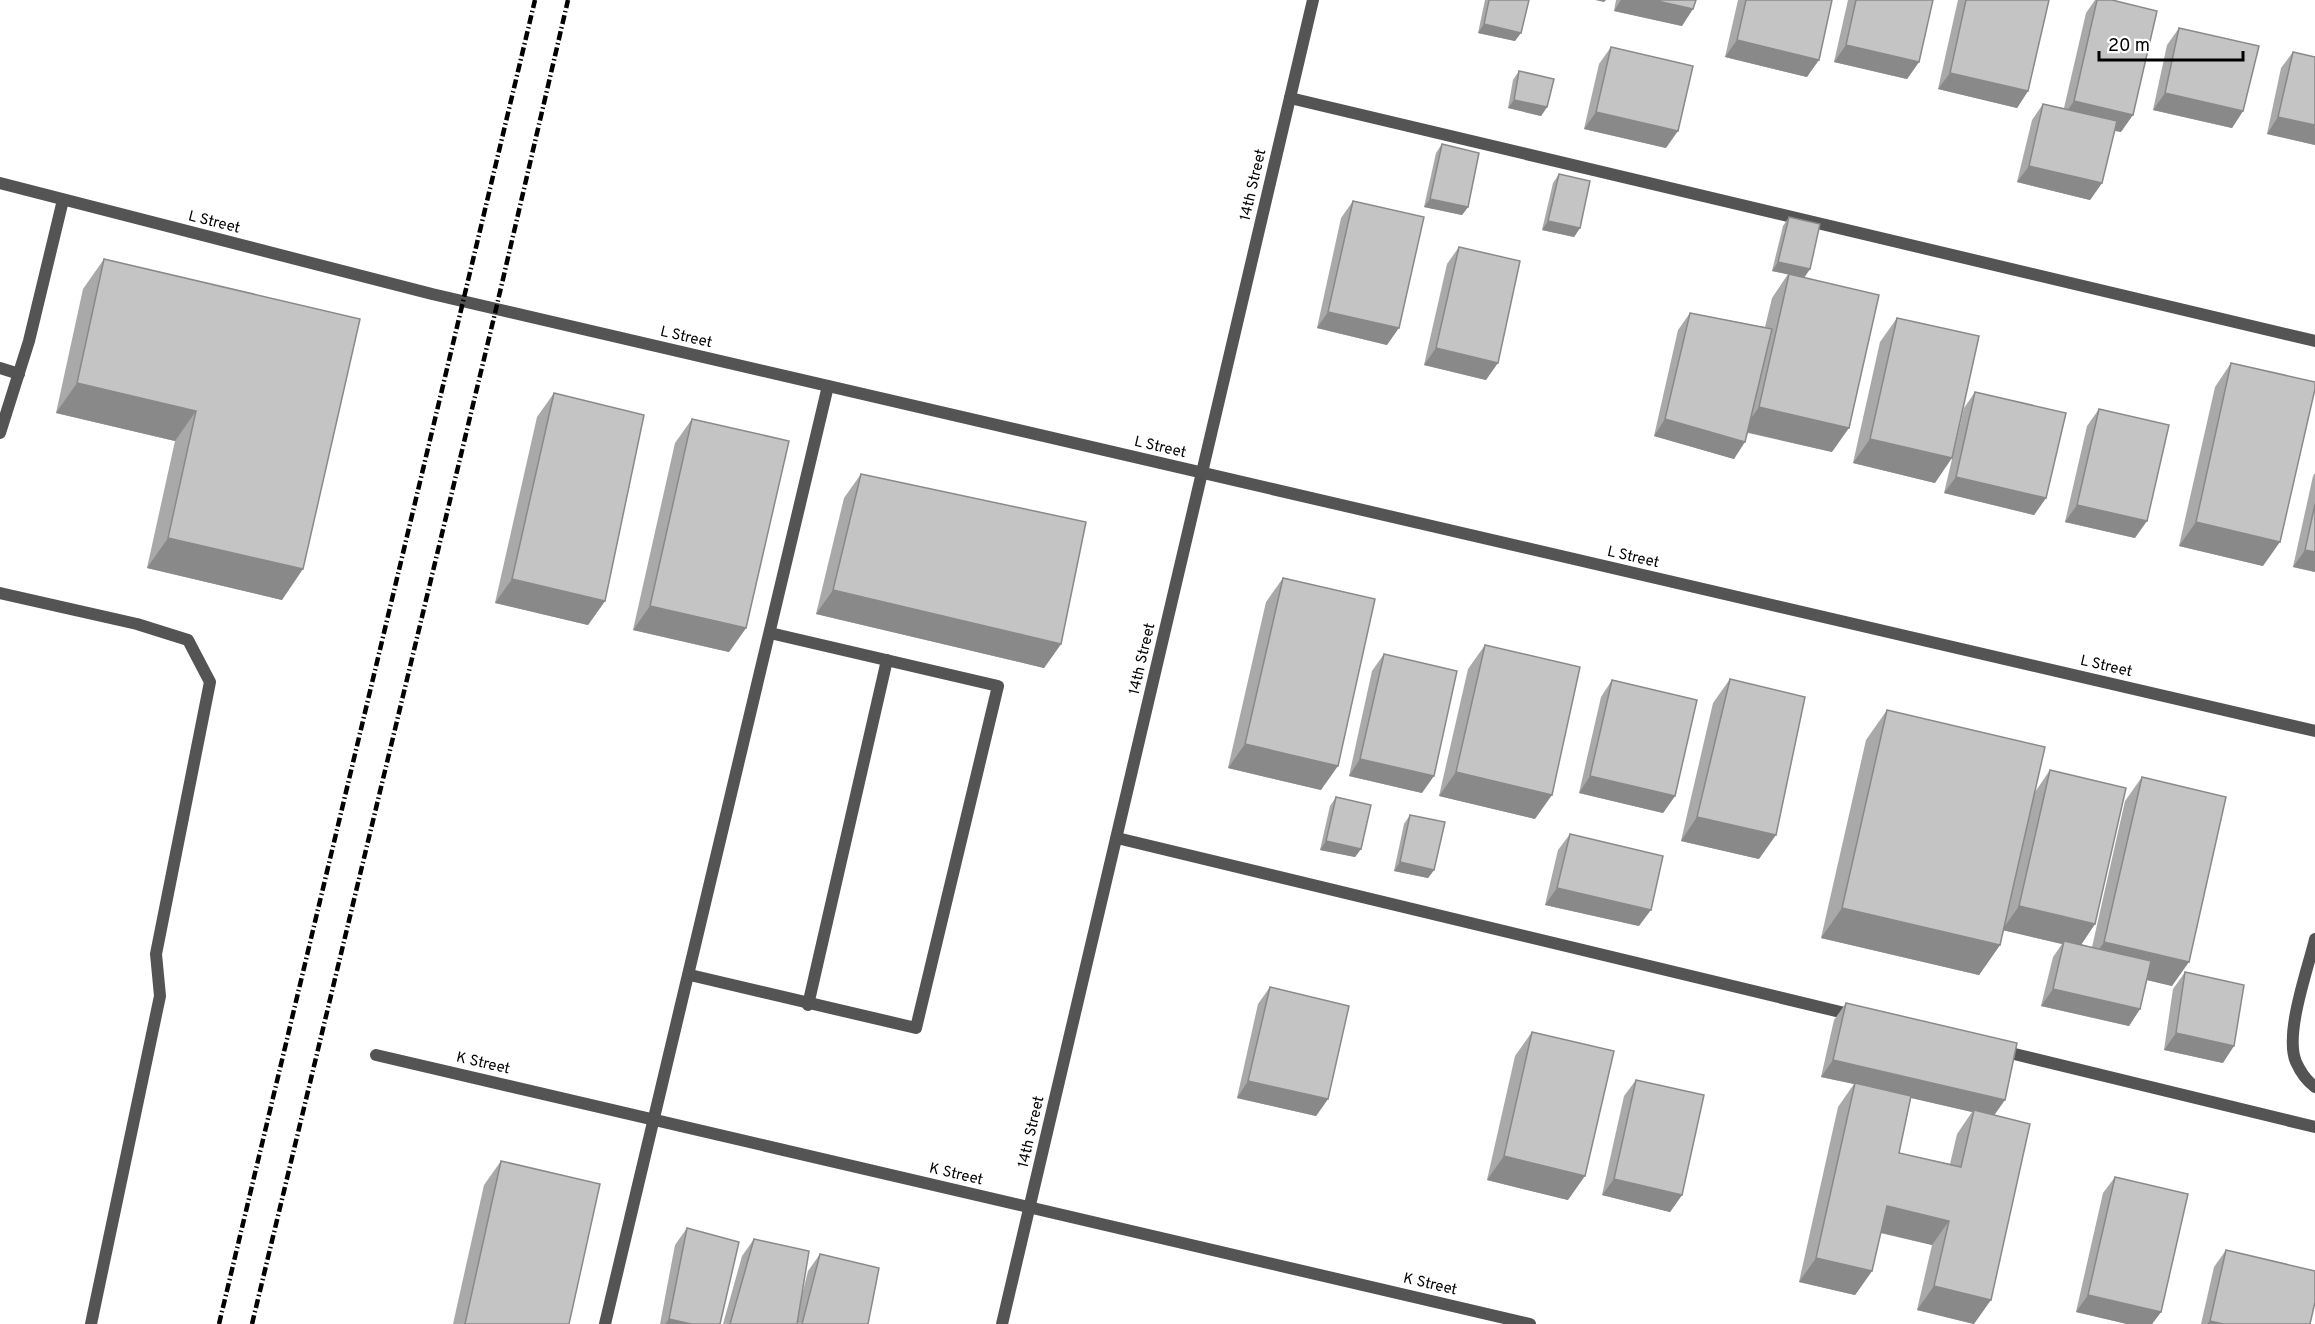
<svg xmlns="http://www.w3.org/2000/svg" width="2315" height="1324" font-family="Overpass,sans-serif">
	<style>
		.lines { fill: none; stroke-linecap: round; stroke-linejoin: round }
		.service { stroke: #545454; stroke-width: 12 }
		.minor { stroke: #545454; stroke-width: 12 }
		.tertiary { stroke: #545454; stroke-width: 12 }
		.rail { stroke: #000; stroke-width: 4.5; stroke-dasharray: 9 3 1.5 3; stroke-linecap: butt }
		.wall { fill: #a9a9a9; fill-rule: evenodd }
		.shaded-wall { fill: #898989 }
		.building { fill: #c4c4c4; stroke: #898989; stroke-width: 1.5 }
		.labels { text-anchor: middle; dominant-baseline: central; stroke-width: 4.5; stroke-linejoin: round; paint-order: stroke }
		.street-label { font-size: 15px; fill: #000; stroke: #fff }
	</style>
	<rect width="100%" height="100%" fill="#fff"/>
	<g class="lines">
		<!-- service -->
		<g class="service">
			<path d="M1290,98L2315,341"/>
			<path d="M0,368L19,374"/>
			<path d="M0,433L29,341L63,200"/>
			<path d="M0,593L137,624L188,640L210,682L156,954L160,996L91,1324"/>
			<path d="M1117,838L1853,1015"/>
			<path d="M2315,939C2308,969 2284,1034 2296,1062C2300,1071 2307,1081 2315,1087"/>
			<path d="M690,975L916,1028L998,686L770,633"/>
			<path d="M808,1005L887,660"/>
			<path d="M1998,1050L2315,1127"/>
			<path d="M605,1324L828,386"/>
		</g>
		<!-- minor -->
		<g class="minor">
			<path d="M376,1055L1530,1324"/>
			<path d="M1002,1324L1313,0"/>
		</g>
		<!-- tertiary -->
		<path class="tertiary" d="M0,183L432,294L2315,731"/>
		<!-- rail -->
		<g class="rail">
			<path d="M219,1324L535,0"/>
			<path d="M252,1324L496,309L568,0"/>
		</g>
	</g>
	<!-- wall -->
	<g class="wall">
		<path d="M1485,0H1529L1515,41L1478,33Z"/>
		<path d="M1616,0H1696L1682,26L1614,11Z"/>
		<path d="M1738,0H1832L1807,77L1725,57Z"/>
		<path d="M1848,0H1933L1919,62L1907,79L1834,62Z"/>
		<path d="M1958,0H2049L2028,91L2017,108L1938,89Z"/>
		<path d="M2095,0H2112L2121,132L2114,131L2102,183L2090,200L2017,182L2032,120L2043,104L2064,108L2086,13Z"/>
		<path d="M2179,28L2243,111L2232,128L2153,110L2167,45Z"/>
		<path d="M1611,47L1666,148L1584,129L1599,64Z"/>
		<path d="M2293,52L2315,145L2267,134L2281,68Z"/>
		<path d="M1519,71L1547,107L1541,116L1508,108L1513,80Z"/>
		<path d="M1442,144L1468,207L1462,215L1424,207L1436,153Z"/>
		<path d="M1559,174L1580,228L1574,237L1542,230L1553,183Z"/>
		<path d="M1353,201L1387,345L1317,328L1341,218Z"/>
		<path d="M1789,217L1810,269L1804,277L1832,452L1748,433L1734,459L1654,436L1678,330L1690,313L1765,327L1772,298L1788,274L1772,271L1783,226Z"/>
		<path d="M1459,247L1486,380L1424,365L1447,264Z"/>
		<path d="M104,259L360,319L282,600L147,568L175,441L56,413L83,289Z"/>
		<path d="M1897,318L1935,483L1853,463L1880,342Z"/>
		<path d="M2231,363L2263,566L2179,546L2215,387Z"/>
		<path d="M1975,392L2046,498L2034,515L1944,493L1964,408Z"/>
		<path d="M554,393L605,601L588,625L495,603L537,417Z"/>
		<path d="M2099,409L2135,538L2065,522L2087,426Z"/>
		<path d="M692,419L746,628L729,652L633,630L675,443Z"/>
		<path d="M2315,473V572L2293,567L2313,476Z"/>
		<path d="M861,474L1061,644L1044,668L816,614L844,498Z"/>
		<path d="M1283,578L1321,790L1228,768L1266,602Z"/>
		<path d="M1485,645L1535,819L1439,796L1468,669Z"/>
		<path d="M1384,654L1422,793L1349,776L1372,671Z"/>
		<path d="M1730,679L1759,859L1681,841L1713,703Z"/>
		<path d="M1612,680L1675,796L1663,813L1579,793L1601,697Z"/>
		<path d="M1887,710L2035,792L2050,770L2095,924L2081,944L2092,947L2125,801L2142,777L2172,986L2147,980L2140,1009L2129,1026L2041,1006L2053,957L2062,944L2003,930L2000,945L1979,975L1821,938L1866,740Z"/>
		<path d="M1336,797L1361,849L1355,857L1320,850L1330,806Z"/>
		<path d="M1410,815L1434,870L1428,878L1394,871L1404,824Z"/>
		<path d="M1570,834L1639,926L1545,905L1558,850Z"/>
		<path d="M2185,972L2223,1063L2164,1050L2173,989Z"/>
		<path d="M1270,987L1328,1099L1316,1116L1237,1098L1258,1004Z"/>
		<path d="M1846,1003L1994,1115L1974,1324L1917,1310L1932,1245L1880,1233L1872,1271L1855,1295L1799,1282L1838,1107L1854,1084L1821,1077L1834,1020ZM1911,1098L1972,1112L1957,1134L1950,1164L1899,1153Z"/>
		<path d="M1532,1032L1568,1200L1487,1180L1515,1056Z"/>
		<path d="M1636,1080L1682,1195L1670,1212L1602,1195L1624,1096Z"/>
		<path d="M501,1161L569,1324H453L484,1185Z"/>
		<path d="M2115,1177L2161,1312L2152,1324H2127L2076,1312L2103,1193Z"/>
		<path d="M687,1228L720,1324H660L675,1245Z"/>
		<path d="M754,1239L800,1303L808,1271L820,1254L868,1324H723L742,1256Z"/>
		<path d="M2226,1250L2310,1324H2201L2214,1267Z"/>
	</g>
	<!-- shaded-wall -->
	<g class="shaded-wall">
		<path d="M1595,0H1606L1604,2Z"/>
		<path d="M1621,0H1653L1693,9L1682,26L1614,11Z"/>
		<path d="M1484,24L1521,33L1515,41L1478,33Z"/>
		<path d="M1737,40L1819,60L1807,77L1725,57Z"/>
		<path d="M1846,45L1919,62L1907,79L1834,62Z"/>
		<path d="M1950,73L2028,91L2017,108L1938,89Z"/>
		<path d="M2165,93L2243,111L2232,128L2153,110Z"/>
		<path d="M1514,100L1547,107L1541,116L1508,108Z"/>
		<path d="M2074,101L2133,115L2121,132L2062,118Z"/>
		<path d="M1596,112L1678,131L1666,148L1584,129Z"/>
		<path d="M2278,117L2315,125V145L2267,134Z"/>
		<path d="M2029,166L2102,183L2090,200L2017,182Z"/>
		<path d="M1430,199L1468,207L1462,215L1424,207Z"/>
		<path d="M1548,221L1580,228L1574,237L1542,230Z"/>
		<path d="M1778,262L1810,269L1804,278L1772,271Z"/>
		<path d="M1328,312L1399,328L1387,345L1317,328Z"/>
		<path d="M1436,348L1498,363L1486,380L1424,365Z"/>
		<path d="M77,383L196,411L175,441L56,413Z"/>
		<path d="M1759,407L1849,428L1832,452L1742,431Z"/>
		<path d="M1665,419L1745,442L1734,459L1654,436Z"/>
		<path d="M1870,439L1952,458L1935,483L1853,463Z"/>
		<path d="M1956,477L2046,498L2034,515L1944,493Z"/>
		<path d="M2077,505L2147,521L2135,538L2065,522Z"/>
		<path d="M2196,522L2280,542L2263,566L2179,546Z"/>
		<path d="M168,538L303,569L282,600L147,568Z"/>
		<path d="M2305,550L2315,552V572L2293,567Z"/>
		<path d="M512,579L605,601L588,625L495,603Z"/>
		<path d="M833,590L1061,644L1044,668L816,614Z"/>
		<path d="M650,606L746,628L729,652L633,630Z"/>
		<path d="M1245,744L1338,766L1321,790L1228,768Z"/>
		<path d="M1360,759L1434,776L1422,793L1349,776Z"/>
		<path d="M1456,772L1552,795L1535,819L1439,796Z"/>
		<path d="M1590,776L1675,796L1663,813L1579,793Z"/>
		<path d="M1697,817L1776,835L1759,859L1681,841Z"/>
		<path d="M1326,841L1361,849L1355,857L1320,850Z"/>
		<path d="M1400,862L1434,870L1428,878L1394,871Z"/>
		<path d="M1557,888L1651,910L1639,926L1545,905Z"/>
		<path d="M2019,906L2095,924L2079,948L2064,941L2062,944L2002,930Z"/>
		<path d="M1842,908L2000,945L1979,975L1821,938Z"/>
		<path d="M2104,942L2189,962L2172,986L2088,966Z"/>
		<path d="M2053,989L2140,1009L2129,1026L2041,1006Z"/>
		<path d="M2176,1033L2234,1046L2223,1063L2164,1050Z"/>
		<path d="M1833,1060L2005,1100L1993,1117L1974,1110L1972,1112L1855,1085V1083L1854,1084L1821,1077Z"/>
		<path d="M1248,1081L1328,1099L1316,1116L1237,1098Z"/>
		<path d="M1504,1156L1585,1176L1568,1200L1487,1180Z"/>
		<path d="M1614,1179L1682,1195L1670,1212L1602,1195Z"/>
		<path d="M1887,1206L1949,1221L1932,1245L1870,1230Z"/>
		<path d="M1816,1258L1872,1271L1855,1295L1799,1282Z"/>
		<path d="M1934,1286L1991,1300L1974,1324L1917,1310Z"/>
		<path d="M2088,1295L2161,1312L2152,1324H2127L2076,1312Z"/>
		<path d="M669,1319L691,1324H665Z"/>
		<path d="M2210,1321L2223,1324H2207Z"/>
	</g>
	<!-- building -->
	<g class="building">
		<path d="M1489,0H1529L1521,33L1484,24Z"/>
		<path d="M1653,0H1696L1693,9Z"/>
		<path d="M1746,0H1832L1819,60L1737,40Z"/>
		<path d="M1856,0H1933L1919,62L1846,45Z"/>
		<path d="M1966,0H2049L2028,91L1950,73Z"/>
		<path d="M2097,0H2112L2157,11L2133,115L2074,101Z"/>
		<path d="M2179,28L2259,46L2243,111L2165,93Z"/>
		<path d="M1611,47L1693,66L1678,131L1596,112Z"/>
		<path d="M2293,52L2315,57V125L2278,117Z"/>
		<path d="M1519,71L1554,79L1547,107L1514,100Z"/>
		<path d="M2043,104L2117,121L2102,183L2029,166Z"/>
		<path d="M1442,144L1479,153L1468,207L1430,199Z"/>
		<path d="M1559,174L1590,181L1580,228L1548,221Z"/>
		<path d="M1353,201L1424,217L1399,328L1328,312Z"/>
		<path d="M1789,217L1820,224L1810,269L1778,262Z"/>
		<path d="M1459,247L1520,261L1498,363L1436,348Z"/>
		<path d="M104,259L360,319L303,569L168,538L196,411L77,383Z"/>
		<path d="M1789,274L1879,295L1849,428L1759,407Z"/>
		<path d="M1690,313L1772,329L1745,442L1665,419Z"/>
		<path d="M1897,318L1979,336L1952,458L1870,439Z"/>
		<path d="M2231,363L2315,382V389L2280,542L2196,522Z"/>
		<path d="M1975,392L2066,413L2046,498L1956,477Z"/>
		<path d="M554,393L644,415L605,601L512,579Z"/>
		<path d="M2099,409L2169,425L2147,521L2077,505Z"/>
		<path d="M692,419L789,441L746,628L650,606Z"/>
		<path d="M861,474L1086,522L1061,644L833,590Z"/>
		<path d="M2315,504V552L2305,550Z"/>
		<path d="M1283,578L1375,599L1338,766L1245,744Z"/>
		<path d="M1485,645L1580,667L1552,795L1456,772Z"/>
		<path d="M1384,654L1457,671L1434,776L1360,759Z"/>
		<path d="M1730,679L1805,697L1776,835L1697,817Z"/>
		<path d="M1612,680L1697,700L1675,796L1590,776Z"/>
		<path d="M1887,710L2045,747L2000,945L1842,908Z"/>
		<path d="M2050,770L2126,788L2095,924L2019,906Z"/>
		<path d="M2142,777L2226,797L2189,962L2104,942Z"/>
		<path d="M1336,797L1371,805L1361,849L1326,841Z"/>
		<path d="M1410,815L1445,822L1434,870L1400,862Z"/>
		<path d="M1570,834L1663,856L1651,910L1557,888Z"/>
		<path d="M2064,941L2151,961L2140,1009L2053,989Z"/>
		<path d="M2185,972L2244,985L2234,1046L2176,1033Z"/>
		<path d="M1270,987L1349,1006L1328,1099L1248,1081Z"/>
		<path d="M1846,1003L2017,1043L2005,1100L1833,1060Z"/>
		<path d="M1532,1032L1614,1051L1585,1176L1504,1156Z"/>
		<path d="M1636,1080L1704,1095L1682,1195L1614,1179Z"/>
		<path d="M1855,1083L1911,1096L1899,1153L1961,1167L1974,1110L2030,1124L1991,1300L1934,1286L1949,1221L1887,1206L1872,1271L1816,1258Z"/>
		<path d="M501,1161L600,1184L569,1324H465Z"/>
		<path d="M2115,1177L2188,1194L2161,1312L2088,1295Z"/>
		<path d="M687,1228L739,1242L720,1324H691L669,1319Z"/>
		<path d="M754,1239L809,1251L797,1324H730Z"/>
		<path d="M2226,1250L2315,1271V1302L2310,1324H2223L2210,1321Z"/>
		<path d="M820,1254L879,1268L868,1324H802Z"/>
	</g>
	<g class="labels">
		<!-- street labels -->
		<g class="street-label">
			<text transform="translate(1254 185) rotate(-77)">14th Street</text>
			<text transform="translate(214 223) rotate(14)">L Street</text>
			<text transform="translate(686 338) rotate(13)">L Street</text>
			<text transform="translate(1160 448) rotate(13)">L Street</text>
			<text transform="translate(1633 558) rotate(13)">L Street</text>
			<text transform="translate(1143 659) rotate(-77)">14th Street</text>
			<text transform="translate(2106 667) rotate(13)">L Street</text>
			<text transform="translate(483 1064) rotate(13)">K Street</text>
			<text transform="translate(1032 1132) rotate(-77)">14th Street</text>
			<text transform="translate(956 1175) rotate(13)">K Street</text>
			<text transform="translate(1430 1285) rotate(13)">K Street</text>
		</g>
	</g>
	<!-- scale -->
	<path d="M2099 51v9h144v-9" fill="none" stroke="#000000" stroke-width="3"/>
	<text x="2108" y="51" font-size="18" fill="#000000" stroke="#ffffff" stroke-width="4.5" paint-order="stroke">20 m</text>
</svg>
